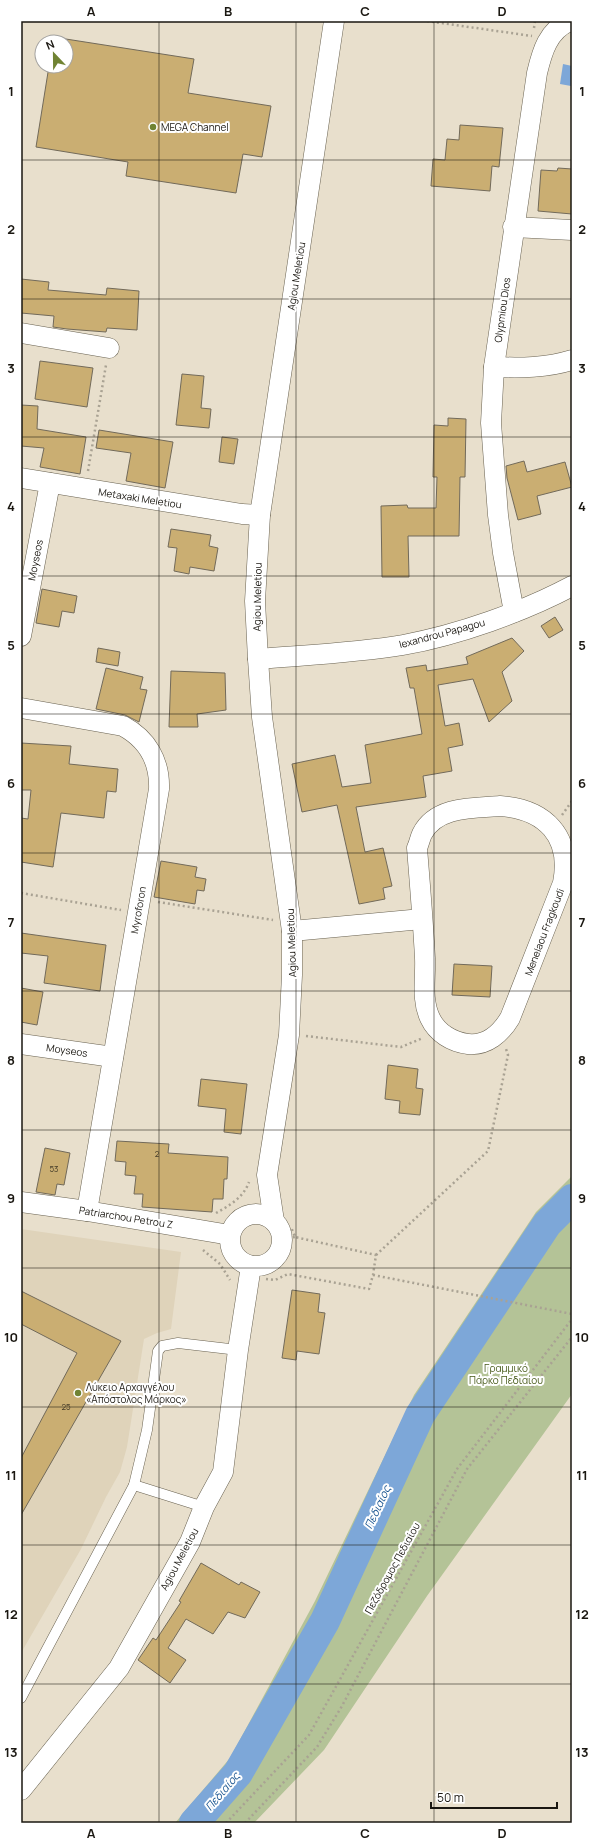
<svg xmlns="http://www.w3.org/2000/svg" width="593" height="1844" font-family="Manrope,sans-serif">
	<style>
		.built { fill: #dfd3ba }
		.green { fill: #b4c397 }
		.water { fill: #7da7d8 }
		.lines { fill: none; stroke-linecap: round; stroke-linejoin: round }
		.river { stroke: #7da7d8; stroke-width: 30 }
		.building { fill: #caae72; stroke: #726a5a }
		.lane-casing { stroke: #696251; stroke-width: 11 }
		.street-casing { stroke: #696251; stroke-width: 21 }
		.path { stroke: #a9a293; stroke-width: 2.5; stroke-dasharray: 2 3; stroke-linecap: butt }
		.lane { stroke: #fff; stroke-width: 10 }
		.street { stroke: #fff; stroke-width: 20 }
		.grid { fill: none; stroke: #1a1711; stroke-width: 1; stroke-opacity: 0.55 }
		.poi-dot { fill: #708333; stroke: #fff; stroke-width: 1.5 }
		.labels { text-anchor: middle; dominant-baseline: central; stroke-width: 4; stroke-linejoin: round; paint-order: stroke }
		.number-label { font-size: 8px; fill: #463d29 }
		.poi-label { font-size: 10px; fill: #1a1711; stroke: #fff; text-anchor: start }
		.street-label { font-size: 10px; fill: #1a1711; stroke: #fff }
		.park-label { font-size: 10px; fill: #475a19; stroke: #fff }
		.water-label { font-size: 11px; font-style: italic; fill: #1b5691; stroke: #fff }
		.neatline { fill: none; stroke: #1a1711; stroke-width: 1.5 }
		.grid-label { font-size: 13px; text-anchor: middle; font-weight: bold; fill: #1a1711 }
	</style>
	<rect width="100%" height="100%" fill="#e8dfcc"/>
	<!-- built -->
	<path class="built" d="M21,1229L181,1252L171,1329L157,1333L144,1339L127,1447L120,1472L106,1497L81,1549L21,1653Z"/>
	<!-- green -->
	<path class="green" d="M572,1176V1394L427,1596L324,1750L254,1823H175L230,1758L315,1601L414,1395L536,1212Z"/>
	<!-- water -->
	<path class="water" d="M563,64L572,66L571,86L560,84Z"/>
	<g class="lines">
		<!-- river -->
		<path class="river" d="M194,1823L238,1773L325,1621L420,1415L547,1224L572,1199"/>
	</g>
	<!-- building -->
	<g class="building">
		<path d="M53,37L194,59L188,93L271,106L262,157L243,154L236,193L126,176L128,162L36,147L49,66H66V42H52Z"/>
		<path d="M460,125L503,128L499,167L492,166L490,191L431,186L433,159L445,160L447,139L459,140Z"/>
		<path d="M558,168L572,169V214L538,211L541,170L557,171Z"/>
		<path d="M21,279L49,282L48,290L106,295L107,288L139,291L137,330L107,328L106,332L67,329L53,327L54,316L21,313Z"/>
		<path d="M40,361L93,368L87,407L35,399Z"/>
		<path d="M182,374L204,376L201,408L211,409L209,428L176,425Z"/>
		<path d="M21,405L38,406L37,429L86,437L80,474L40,467L44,448L21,446Z"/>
		<path d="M448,418L466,419L465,477H460L459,536H408L409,577H382L381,506L407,505L408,508H436L437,477H433L434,425L448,426Z"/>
		<path d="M99,430L173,442L165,488L126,481L131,453L96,448Z"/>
		<path d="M222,437L238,439L234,464L219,462Z"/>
		<path d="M524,461L527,472L565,462L572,487L537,496L541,514L518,520L507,478L506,466Z"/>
		<path d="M171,529L211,535L209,546L218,548L214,571L190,567L189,574L174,571L177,548L168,547Z"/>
		<path d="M42,589L77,596L74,613L62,611L59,627L36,623Z"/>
		<path d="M555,617L563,630L549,638L541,626Z"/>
		<path d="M512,638L524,651L502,672L512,701L489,722L473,679L438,685L445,726L459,723L463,745L448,748L452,771L423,776L426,797L356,807L365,852L383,848L392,886L383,888L385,899L359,904L337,805L302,812L292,764L335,755L342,787L371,783L365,745L422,734L414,688H410L406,668L426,665L427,671L468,664L466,657Z"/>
		<path d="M98,648L120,652L118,666L96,662Z"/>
		<path d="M106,668L143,677L140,689L147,690L139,722L125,715L96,709Z"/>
		<path d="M171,671L225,673L226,710L197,714L198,727H169Z"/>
		<path d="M21,743L71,746L69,764L118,769L116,792L107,791L104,818L61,813L53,867L21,862V818L28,819L31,790H21Z"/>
		<path d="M161,861L197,867L195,877L206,879L204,891L197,890L195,904L154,897Z"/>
		<path d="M21,933L106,945L100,991L44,983L48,956L21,953Z"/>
		<path d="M454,964L492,966L490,997L452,995Z"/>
		<path d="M21,988L43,992L37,1025L21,1022Z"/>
		<path d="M388,1065L418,1069L416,1088L423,1089L420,1115L399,1113L400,1101L385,1099Z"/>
		<path d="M201,1079L247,1084L241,1134L224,1132L226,1109L198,1106Z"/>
		<path d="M117,1141L169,1144L168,1153L228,1157L227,1179H224L223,1199H213L212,1212L142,1207L143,1194H134L136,1176L125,1175L126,1162L115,1161Z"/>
		<path d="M45,1148L70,1153L64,1185L57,1184L55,1195L36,1192Z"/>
		<path d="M292,1290L320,1294L318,1312L325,1313L319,1354L297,1351L296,1360L282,1358Z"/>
		<path d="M21,1291L121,1341L21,1515V1458L77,1353L21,1324Z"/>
		<path d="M201,1563L239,1585L241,1582L260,1592L245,1618L228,1612L213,1634L186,1619L168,1648L186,1660L170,1683L138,1660L153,1638L156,1640L181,1602L179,1601Z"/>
	</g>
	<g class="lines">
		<defs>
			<g id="lane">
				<path d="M134,1485L204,1507"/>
				<path d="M21,1698L134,1485L147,1430L158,1351L162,1346L178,1343L238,1350"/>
			</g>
			<g id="street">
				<path d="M513,227L572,230"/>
				<path d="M21,333L109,348"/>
				<path d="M494,367C521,368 546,368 572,360"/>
				<path d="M21,478L242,514L260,515"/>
				<path d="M514,612L503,553L498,515L491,423L494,367L537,73C542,52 548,30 570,21"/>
				<path d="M21,636L50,483"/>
				<path d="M258,659C306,655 355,653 403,645C458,635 523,612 572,586"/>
				<path d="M21,708L123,726C147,739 160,761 159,789L87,1211"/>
				<path d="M500,806C545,809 572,836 563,883L510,1018C501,1033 487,1046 468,1044C452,1042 437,1033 430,1018C421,999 426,978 425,958C423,921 420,885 417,848C419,844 420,838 422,834C436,806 474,808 500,806Z"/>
				<path d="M292,931L422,919"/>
				<path d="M21,1044L113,1057"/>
				<path d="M21,1202L87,1211L230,1235"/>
				<circle cx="256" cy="1240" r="26"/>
				<path d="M274,1221L267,1175L289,1035L292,975V931L262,717L258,659L255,601L260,515L334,21"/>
				<path d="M21,1790L119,1668L190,1542L204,1507L223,1472L238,1350L251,1266"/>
			</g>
		</defs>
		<!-- lane casing -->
		<use href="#lane" class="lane-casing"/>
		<!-- street casing -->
		<use href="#street" class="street-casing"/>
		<!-- path -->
		<g class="path">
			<path d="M427,21L532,36"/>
			<path d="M534,28L535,21"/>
			<path d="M88,471L106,365"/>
			<path d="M562,815L572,801"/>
			<path d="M21,893L121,910"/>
			<path d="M158,902L273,920"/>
			<path d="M306,1036L401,1047L423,1038"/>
			<path d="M216,1213C229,1206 244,1197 249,1182"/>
			<path d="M283,1239L295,1237"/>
			<path d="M203,1250L220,1264L230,1280"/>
			<path d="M376,1255L488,1151L508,1055L506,1049"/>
			<path d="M373,1275L572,1314"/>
			<path d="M266,1279L275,1280L288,1274L369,1289L373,1275L376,1255L295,1237L291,1227"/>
			<path d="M226,1823L309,1735L457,1469L572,1319"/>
			<path d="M245,1823L317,1747L342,1706L467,1469L572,1337"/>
		</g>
		<!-- lane -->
		<use href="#lane" class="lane"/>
		<!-- street -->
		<use href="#street" class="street"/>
	</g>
	<!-- grid -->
	<path class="grid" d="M159,21V1823M296,21V1823M434,21V1823M21,160H572M21,299H572M21,437H572M21,576H572M21,714H572M21,853H572M21,991H572M21,1130H572M21,1268H572M21,1407H572M21,1545H572M21,1684H572"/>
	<!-- markers -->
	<g class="poi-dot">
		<circle cx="153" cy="127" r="4"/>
		<circle cx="78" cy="1393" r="4"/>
	</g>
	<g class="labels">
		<!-- number labels -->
		<g class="number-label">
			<text x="157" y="1153">2</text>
			<text x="54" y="1168">53</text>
			<text x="66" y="1406">25</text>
		</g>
		<!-- poi labels -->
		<g class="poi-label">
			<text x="161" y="127">MEGA Channel</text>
			<text x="86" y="1387">Λύκειο Αρχαγγέλου<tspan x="86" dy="12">«Απόστολος Μάρκος»</tspan></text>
		</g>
		<!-- street labels -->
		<g class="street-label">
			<text transform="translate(296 276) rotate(-81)">Agiou Meletiou</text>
			<text transform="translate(502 310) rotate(-82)">Olypmiou Dios</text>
			<text transform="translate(140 498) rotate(9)">Metaxaki Meletiou</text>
			<text transform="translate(35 560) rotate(-79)">Moyseos</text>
			<text transform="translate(257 597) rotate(-89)">Agiou Meletiou</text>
			<text transform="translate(442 633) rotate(-15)">lexandrou Papagou</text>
			<text transform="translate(138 910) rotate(-80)">Myroforon</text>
			<text transform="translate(544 932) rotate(-69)">Menelaou Fragkoudi</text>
			<text transform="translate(291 943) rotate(-92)">Agiou Meletiou</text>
			<text transform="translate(67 1050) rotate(8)">Moyseos</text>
			<text transform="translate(126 1217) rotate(9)">Patriarchou Petrou Z</text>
			<text transform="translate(179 1559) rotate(-62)">Agiou Meletiou</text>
			<text transform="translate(392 1568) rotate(-61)">Πεζόδρομος Πεδιαίου</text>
		</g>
		<!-- park labels -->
		<g class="park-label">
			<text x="506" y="1368">Γραμμικό<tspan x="506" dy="12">Πάρκο Πεδιαίου</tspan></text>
		</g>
		<!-- water labels -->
		<g class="water-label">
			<text transform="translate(377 1507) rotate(-65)">Πεδιαίος</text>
			<text transform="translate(222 1791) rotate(-50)">Πεδιαίος</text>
		</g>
	</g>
	<!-- border -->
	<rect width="593" height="1844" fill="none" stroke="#ffffff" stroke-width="44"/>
	<!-- north arrow -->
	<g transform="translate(54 54) rotate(338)"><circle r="19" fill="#ffffff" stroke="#a3a2a0"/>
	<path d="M0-3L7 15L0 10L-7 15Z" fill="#708333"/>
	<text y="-6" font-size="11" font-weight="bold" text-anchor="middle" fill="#1a1711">N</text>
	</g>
	<!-- scale -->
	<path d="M431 1802v6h126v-6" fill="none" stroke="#1a1711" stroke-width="2"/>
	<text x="437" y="1802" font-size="12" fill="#1a1711" stroke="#ffffff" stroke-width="3" paint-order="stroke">50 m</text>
	<rect x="22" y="22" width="549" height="1800" class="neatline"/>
	<g class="grid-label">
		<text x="91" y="16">A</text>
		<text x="228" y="16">B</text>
		<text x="365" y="16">C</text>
		<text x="502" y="16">D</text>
		<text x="11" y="96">1</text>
		<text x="582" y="96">1</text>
		<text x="11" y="234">2</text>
		<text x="582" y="234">2</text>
		<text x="11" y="373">3</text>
		<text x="582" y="373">3</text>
		<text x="11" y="511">4</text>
		<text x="582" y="511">4</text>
		<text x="11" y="650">5</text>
		<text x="582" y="650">5</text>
		<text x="11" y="788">6</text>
		<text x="582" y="788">6</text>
		<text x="11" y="927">7</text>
		<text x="582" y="927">7</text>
		<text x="11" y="1065">8</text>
		<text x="582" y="1065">8</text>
		<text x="11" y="1203">9</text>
		<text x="582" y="1203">9</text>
		<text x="11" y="1342">10</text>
		<text x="582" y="1342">10</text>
		<text x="11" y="1480">11</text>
		<text x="582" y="1480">11</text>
		<text x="11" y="1619">12</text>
		<text x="582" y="1619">12</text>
		<text x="11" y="1757">13</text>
		<text x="582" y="1757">13</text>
		<text x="91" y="1838">A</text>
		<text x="228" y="1838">B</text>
		<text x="365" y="1838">C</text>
		<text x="502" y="1838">D</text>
	</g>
</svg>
